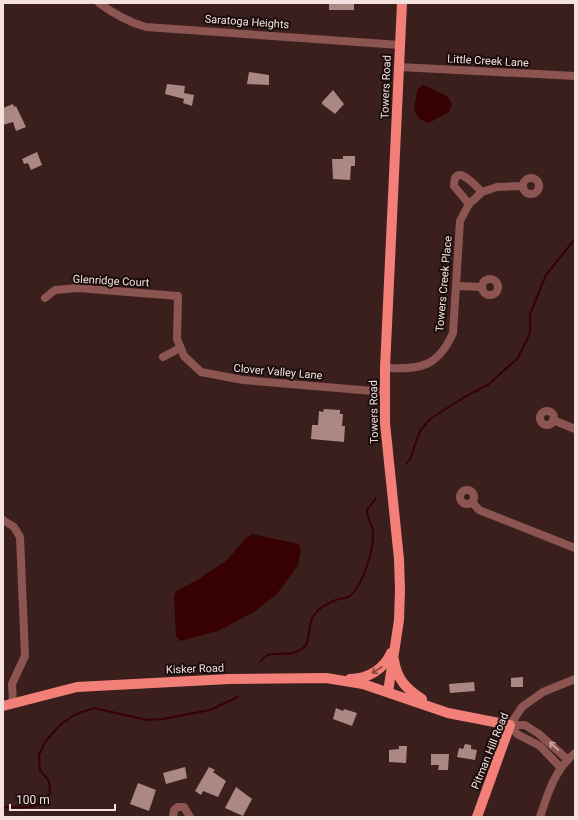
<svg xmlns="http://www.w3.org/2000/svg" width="578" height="820" font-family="Roboto,sans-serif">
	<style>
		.water { fill: #370003 }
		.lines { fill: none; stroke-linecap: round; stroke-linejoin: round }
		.stream { stroke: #370003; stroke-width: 2 }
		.building { fill: #ab8884 }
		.minor { stroke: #8d5551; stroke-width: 8 }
		.major { stroke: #f27f78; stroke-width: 10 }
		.oneway { stroke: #864642 }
		.oneway2 { stroke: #cba9a6 }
		.labels { text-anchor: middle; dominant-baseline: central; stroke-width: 4; stroke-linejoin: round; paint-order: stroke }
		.street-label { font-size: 11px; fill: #f4e1df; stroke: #190d0c }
	</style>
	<rect width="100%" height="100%" fill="#3a1f1d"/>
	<!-- water -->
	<g class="water">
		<path d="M423,85L447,96L452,104L449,112L429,123L419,119L414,110L417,90Z"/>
		<path d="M253,534L298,544L301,549L298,565L277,594L254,612L218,631L180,641L176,636L174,597L176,591L199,579L227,560L247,537Z"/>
	</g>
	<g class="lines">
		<!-- stream -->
		<g class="stream">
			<path d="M406,464L410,459L420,431L430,419L463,398L489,384L518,358L530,333V314L546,275L575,239"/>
			<path d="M261,661C271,647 287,659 300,650C314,642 305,627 314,615C318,609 329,602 336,600C340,598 344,599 348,597C362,589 374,549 373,533C373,525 367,519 367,510L376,498"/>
			<path d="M3,809L6,807C27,808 35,810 50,794L49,781L40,770L39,755L45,742L60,725L74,715L94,708L147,720L163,719L210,710L238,697"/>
		</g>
	</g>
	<!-- building -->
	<g class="building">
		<rect x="329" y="3" width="25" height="7"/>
		<path d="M249,72L269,75V85L247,84Z"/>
		<path d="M167,84L185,86L184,93L194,95L192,106L183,103L184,99L165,94Z"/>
		<path d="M333,90L344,104L335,114L322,104V102Z"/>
		<path d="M13,104L14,107L16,106L26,127L16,131L13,122L3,125V108Z"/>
		<path d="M37,152L42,165L31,170L28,163L24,164L22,159Z"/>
		<path d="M343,156H355V166H351L350,180L333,179L332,159H343Z"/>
		<path d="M324,409L340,410V414H343L342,426H345L344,442L311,439L312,425H318L319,411L323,412Z"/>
		<path d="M523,677V687H511V678Z"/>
		<path d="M474,682L475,691L450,693L449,684Z"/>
		<path d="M336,708L343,711L344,709L357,713L352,726L333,719Z"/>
		<path d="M465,744L471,745V749L477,750L475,760L457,757L459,748L463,749Z"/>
		<path d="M399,746H407L406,763L389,762V750L399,749Z"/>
		<path d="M431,754H449L448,770H438L439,765H431Z"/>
		<path d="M185,767L187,778L166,784L163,773Z"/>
		<path d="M209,767L215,770L213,772L226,781L218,797L203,791L201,795L195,791Z"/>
		<path d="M138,783L156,790L149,811L130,804Z"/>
		<path d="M236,787L252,799L243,816L225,808Z"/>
	</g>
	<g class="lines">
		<!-- minor -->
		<g class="minor">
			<path d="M99,3C114,14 128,22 146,27L400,45"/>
			<path d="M399,67L575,76"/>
			<circle cx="531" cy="186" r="8"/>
			<path d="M469,204L454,186C454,161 476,186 482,192"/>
			<circle cx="490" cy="287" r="8"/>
			<path d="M456,286L482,287"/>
			<path d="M45,298L55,290L78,288L178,296L177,339L184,356L201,372L243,380L385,392"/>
			<path d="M163,357L180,348"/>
			<path d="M385,368C420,370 438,367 453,333L460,221L469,204L482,192L497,187L523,186"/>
			<circle cx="547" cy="418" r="7"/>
			<path d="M553,420L575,429"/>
			<circle cx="467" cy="497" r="7"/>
			<path d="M472,502L479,510L575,548"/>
			<path d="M3,520L14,527L20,537L25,656L12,684L13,703"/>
			<path d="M510,725L522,707L543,692L575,679"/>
			<path d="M510,725H525L539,734L567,759"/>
			<path d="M510,725L517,734L540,746L560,767"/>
			<path d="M173,817L174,810L178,807H184L190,817"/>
			<path d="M540,817C548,793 555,769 575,753"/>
		</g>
		<!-- major -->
		<g class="major">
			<path d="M394,660C397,679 406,689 422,699"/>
			<path d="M350,679C368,679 384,669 391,653"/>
			<path d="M388,692L399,620L400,590L399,559L385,423V368L402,3"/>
			<path d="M3,706L77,687L229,679L326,678L363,684L448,713L510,725L477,817"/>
		</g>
	</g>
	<!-- one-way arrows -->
	<defs><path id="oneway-shaft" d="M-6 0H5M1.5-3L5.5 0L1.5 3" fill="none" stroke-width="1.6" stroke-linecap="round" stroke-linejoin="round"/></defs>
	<use class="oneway" href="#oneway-shaft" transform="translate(377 670) rotate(147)"/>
	<use class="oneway2" href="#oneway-shaft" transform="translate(554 746) rotate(-137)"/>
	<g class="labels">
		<!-- street labels -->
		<g class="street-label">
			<text transform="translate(247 22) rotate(4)">Saratoga Heights</text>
			<text transform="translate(488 61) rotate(3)">Little Creek Lane</text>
			<text transform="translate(386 87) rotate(-88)">Towers Road</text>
			<text transform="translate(111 281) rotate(3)">Glenridge Court</text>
			<text transform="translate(444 284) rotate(-85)">Towers Creek Place</text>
			<text transform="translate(278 372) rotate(5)">Clover Valley Lane</text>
			<text transform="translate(374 412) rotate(-91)">Towers Road</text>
			<text transform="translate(195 669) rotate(-2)">Kisker Road</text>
			<text transform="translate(490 751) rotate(-68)">Pitman Hill Road</text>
		</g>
	</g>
	<!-- border -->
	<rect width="578" height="820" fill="none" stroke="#f4e1df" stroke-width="8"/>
	<!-- scale -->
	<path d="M10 804v6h105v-6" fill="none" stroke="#f4e1df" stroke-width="2"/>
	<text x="16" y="804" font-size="12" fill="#f4e1df" stroke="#190d0c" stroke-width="3" paint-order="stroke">100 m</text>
</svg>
